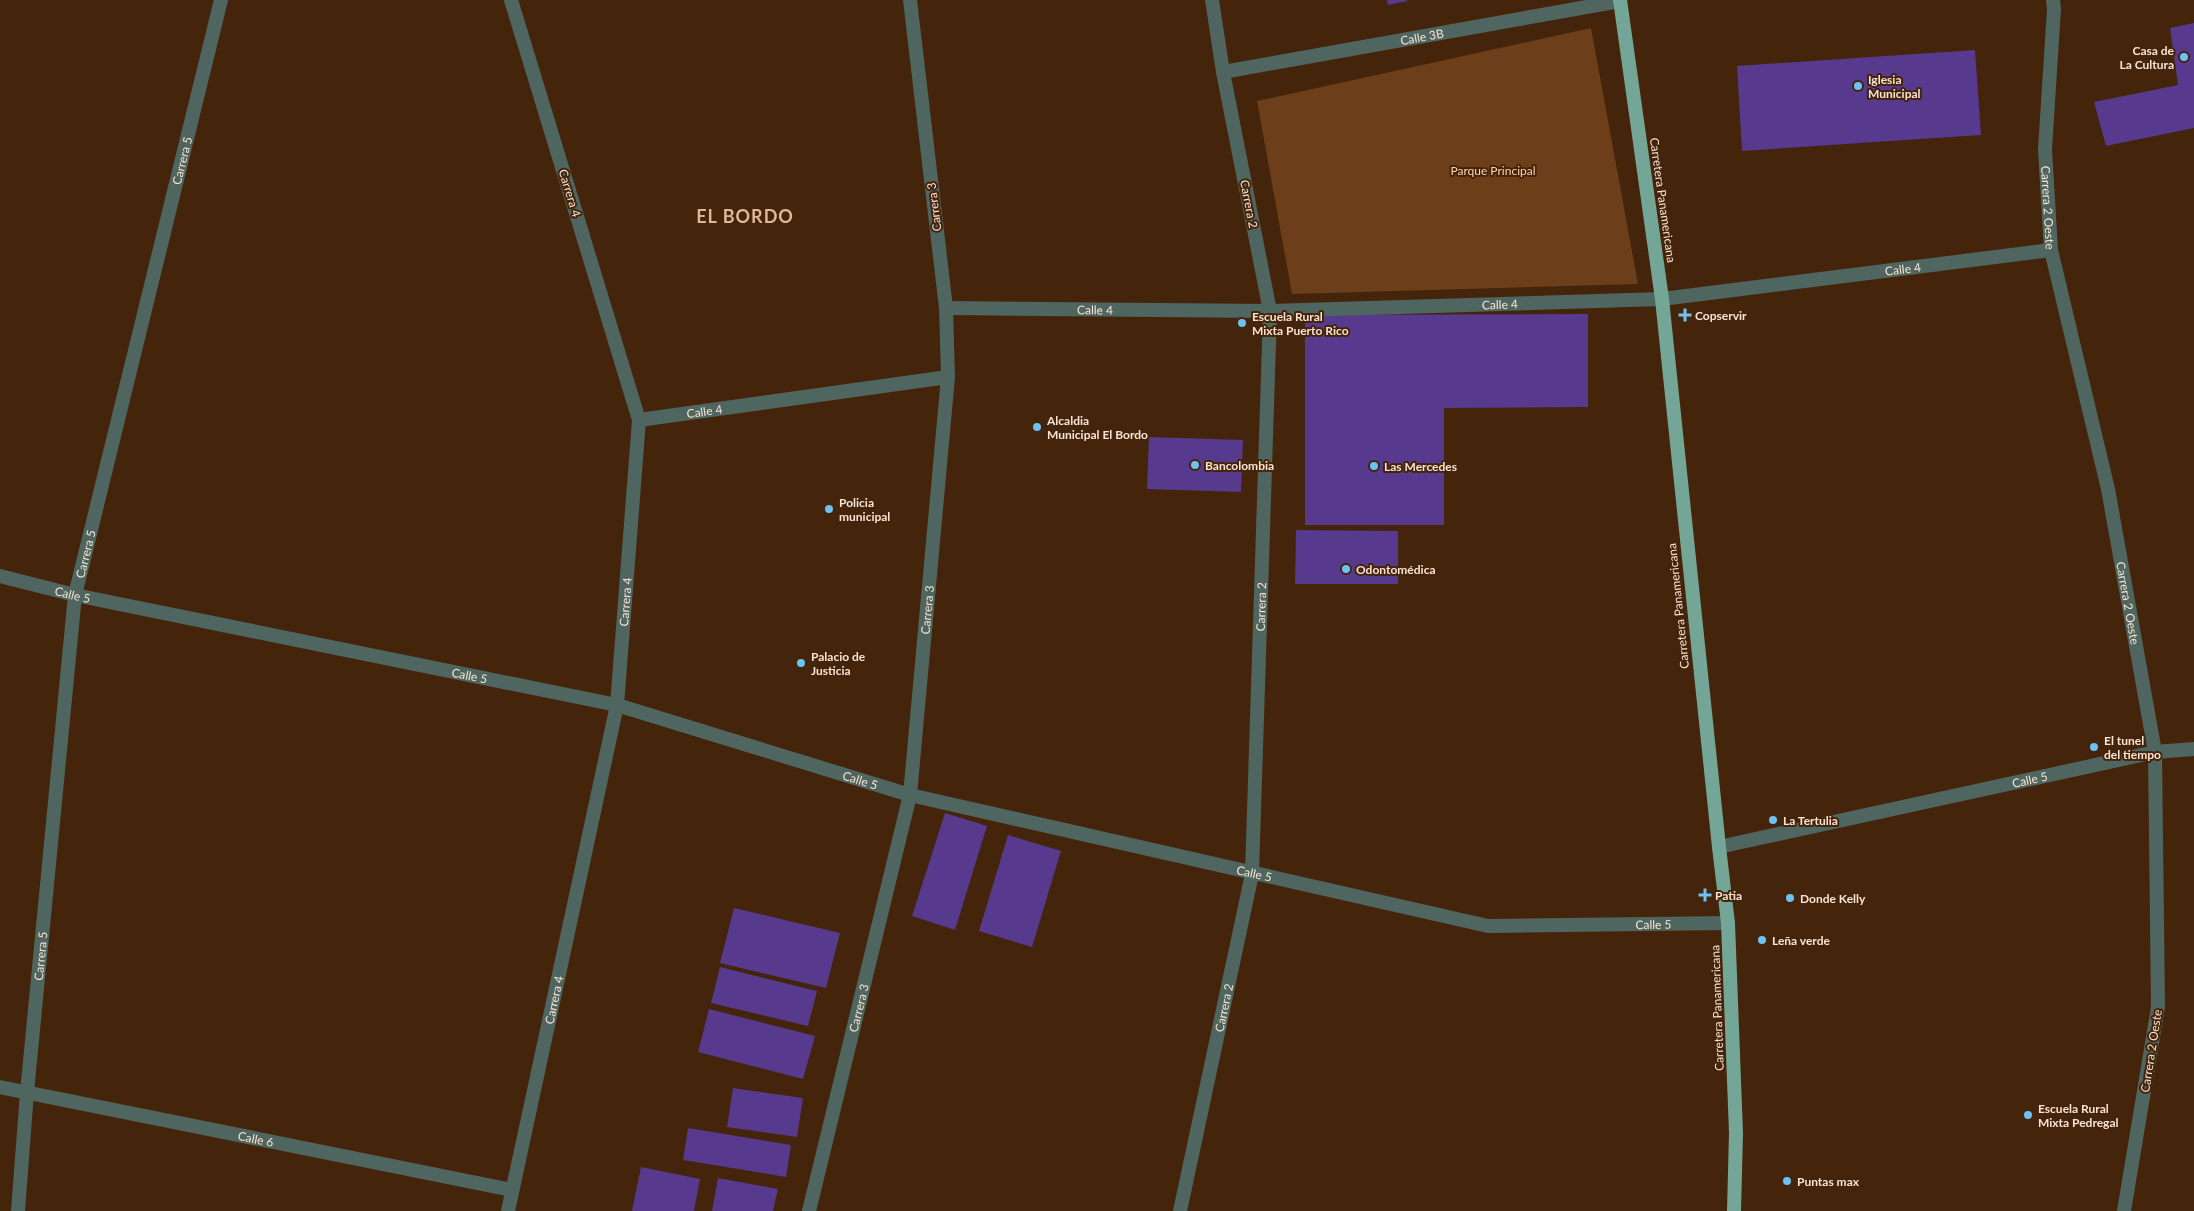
<svg xmlns="http://www.w3.org/2000/svg" width="2194" height="1211" font-family="Lato,sans-serif">
	<style>
		.green { fill: #6c3e19 }
		.building { fill: #57398e }
		.lines { fill: none; stroke-linecap: round; stroke-linejoin: round }
		.minor { stroke: #4f655f; stroke-width: 14 }
		.trunk { stroke: #74a698; stroke-width: 14 }
		.poi-dot { fill: #6ec2f3; stroke: #44240a; stroke-width: 2 }
		.labels { text-anchor: middle; dominant-baseline: central; stroke-width: 4; stroke-linejoin: round; paint-order: stroke }
		.street-label { font-size: 12px; fill: #f8e3d4; stroke: #44240a }
		.poi-label { font-size: 12px; font-weight: bold; fill: #f8e3d4; stroke: #44240a; text-anchor: start }
		.park-label { font-size: 12px; fill: #ffd2b2; stroke: #44240a }
		.district-label { font-size: 18px; font-weight: bold; letter-spacing: 1px; fill: #dfb69a; stroke: #44240a }
	</style>
	<rect width="100%" height="100%" fill="#44240a"/>
	<!-- green -->
	<path class="green" d="M1591,28L1638,284L1292,294L1257,101Z"/>
	<!-- building -->
	<g class="building">
		<path d="M1387,0H1407V1L1388,5Z"/>
		<path d="M2194,23V128L2106,146L2094,102L2178,85L2170,28Z"/>
		<path d="M1975,50L1981,135L1742,151L1737,66Z"/>
		<path d="M1588,314V407L1444,408V525H1305V315Z"/>
		<path d="M1149,437L1243,440L1241,492L1147,489Z"/>
		<path d="M1296,530L1398,531V584H1295Z"/>
		<path d="M945,813L987,826L955,930L912,916Z"/>
		<path d="M1008,835L1061,851L1032,947L979,931Z"/>
		<path d="M734,908L840,933L826,988L720,963Z"/>
		<path d="M720,967L817,991L808,1026L711,1003Z"/>
		<path d="M709,1009L815,1036L803,1079L698,1052Z"/>
		<path d="M733,1088L803,1098L797,1137L727,1127Z"/>
		<path d="M688,1128L791,1145L786,1177L683,1160Z"/>
		<path d="M641,1167L700,1179L694,1211H632Z"/>
		<path d="M718,1178L778,1189L773,1211H712Z"/>
	</g>
	<g class="lines">
		<!-- minor -->
		<g class="minor">
			<path id="s1" d="M2053,0L2054,9L2045,149L2051,250L2108,489L2155,752L2158,1007L2124,1211"/>
			<path id="s2" d="M1223,72L1620,1"/>
			<path id="s3" d="M946,308L1270,311L1662,299L2051,250"/>
			<path id="s4" d="M639,420L948,377"/>
			<path id="s5" d="M0,576L75,595L617,705L910,795L1488,926L1728,923"/>
			<path id="s6" d="M1719,847L2155,752L2194,749"/>
			<path id="s7" d="M0,1087L512,1190"/>
			<path id="s8" d="M18,1211L27,1092L75,595L221,0"/>
			<path id="s9" d="M508,1211L617,705L639,420L511,0"/>
			<path id="s10" d="M809,1211L910,795L948,377L946,308L910,0"/>
			<path id="s11" d="M1180,1211L1252,874L1270,311L1223,72L1212,0"/>
		</g>
		<!-- trunk -->
		<path class="trunk" d="M1620,0L1662,299L1719,847L1728,923L1736,1133L1734,1211"/>
	</g>
	<!-- markers -->
	<g class="poi-dot">
		<circle cx="2184" cy="57" r="5"/>
		<circle cx="1858" cy="86" r="5"/>
		<path d="M1682.5 307.5h5v5h5v5h-5v5h-5v-5h-5v-5h5z"/>
		<circle cx="1242" cy="323" r="5"/>
		<circle cx="1037" cy="427" r="5"/>
		<circle cx="1195" cy="465" r="5"/>
		<circle cx="1374" cy="466" r="5"/>
		<circle cx="829" cy="509" r="5"/>
		<circle cx="1346" cy="569" r="5"/>
		<circle cx="801" cy="663" r="5"/>
		<circle cx="2094" cy="747" r="5"/>
		<circle cx="1773" cy="820" r="5"/>
		<path d="M1702.5 887.5h5v5h5v5h-5v5h-5v-5h-5v-5h5z"/>
		<circle cx="1790" cy="898" r="5"/>
		<circle cx="1762" cy="940" r="5"/>
		<circle cx="2028" cy="1115" r="5"/>
		<circle cx="1787" cy="1181" r="5"/>
	</g>
	<g class="labels">
		<!-- street labels -->
		<g class="street-label">
			<text stroke="none"><textPath href="#s2" startOffset="202">Calle 3B</textPath></text>
			<text stroke="none"><textPath href="#s8" startOffset="1066">Carrera 5</textPath></text>
			<text transform="translate(570 193) rotate(73)">Carrera 4</text>
			<text transform="translate(1663 200) rotate(82)">Carretera Panamericana</text>
			<text transform="translate(1249 204) rotate(79)">Carrera 2</text>
			<text transform="translate(934 207) rotate(-97)">Carrera 3</text>
			<text stroke="none"><textPath href="#s1" startOffset="208">Carrera 2 Oeste</textPath></text>
			<text stroke="none"><textPath href="#s3" startOffset="959">Calle 4</textPath></text>
			<text stroke="none"><textPath href="#s3" startOffset="554">Calle 4</textPath></text>
			<text stroke="none"><textPath href="#s3" startOffset="149">Calle 4</textPath></text>
			<text stroke="none"><textPath href="#s4" startOffset="66">Calle 4</textPath></text>
			<text stroke="none"><textPath href="#s8" startOffset="661">Carrera 5</textPath></text>
			<text stroke="none"><textPath href="#s5" startOffset="75">Calle 5</textPath></text>
			<text stroke="none"><textPath href="#s9" startOffset="621">Carrera 4</textPath></text>
			<text stroke="none"><textPath href="#s1" startOffset="612">Carrera 2 Oeste</textPath></text>
			<text transform="translate(1678 606) rotate(-96)">Carretera Panamericana</text>
			<text stroke="none"><textPath href="#s11" startOffset="612">Carrera 2</textPath></text>
			<text stroke="none"><textPath href="#s10" startOffset="614">Carrera 3</textPath></text>
			<text stroke="none"><textPath href="#s5" startOffset="480">Calle 5</textPath></text>
			<text stroke="none"><textPath href="#s6" startOffset="318">Calle 5</textPath></text>
			<text stroke="none"><textPath href="#s5" startOffset="885">Calle 5</textPath></text>
			<text stroke="none"><textPath href="#s5" startOffset="1290">Calle 5</textPath></text>
			<text stroke="none"><textPath href="#s5" startOffset="1695">Calle 5</textPath></text>
			<text stroke="none"><textPath href="#s8" startOffset="256">Carrera 5</textPath></text>
			<text stroke="none"><textPath href="#s9" startOffset="216">Carrera 4</textPath></text>
			<text stroke="none"><textPath href="#s10" startOffset="209">Carrera 3</textPath></text>
			<text stroke="none"><textPath href="#s11" startOffset="208">Carrera 2</textPath></text>
			<text transform="translate(1717 1008) rotate(-92)">Carretera Panamericana</text>
			<text transform="translate(2151 1051) rotate(-81)">Carrera 2 Oeste</text>
			<text stroke="none"><textPath href="#s7" startOffset="261">Calle 6</textPath></text>
		</g>
		<!-- poi labels -->
		<g class="poi-label">
			<text x="2174" y="50" text-anchor="end">Casa de<tspan x="2174" dy="14">La Cultura</tspan></text>
			<text x="1868" y="79">Iglesia<tspan x="1868" dy="14">Municipal</tspan></text>
			<text x="1695" y="315">Copservir</text>
			<text x="1252" y="316">Escuela Rural<tspan x="1252" dy="14">Mixta Puerto Rico</tspan></text>
			<text x="1047" y="420">Alcaldia<tspan x="1047" dy="14">Municipal El Bordo</tspan></text>
			<text x="1205" y="465">Bancolombia</text>
			<text x="1384" y="466">Las Mercedes</text>
			<text x="839" y="502">Policia<tspan x="839" dy="14">municipal</tspan></text>
			<text x="1356" y="569">Odontomédica</text>
			<text x="811" y="656">Palacio de<tspan x="811" dy="14">Justicia</tspan></text>
			<text x="2104" y="740">El tunel<tspan x="2104" dy="14">del tiempo</tspan></text>
			<text x="1783" y="820">La Tertulia</text>
			<text x="1715" y="895">Patia</text>
			<text x="1800" y="898">Donde Kelly</text>
			<text x="1772" y="940">Leña verde</text>
			<text x="2038" y="1108">Escuela Rural<tspan x="2038" dy="14">Mixta Pedregal</tspan></text>
			<text x="1797" y="1181">Puntas max</text>
		</g>
		<!-- park labels -->
		<g class="park-label">
			<text x="1493" y="170">Parque Principal</text>
		</g>
		<!-- district labels -->
		<g class="district-label">
			<text x="745" y="216">EL BORDO</text>
		</g>
	</g>
</svg>
